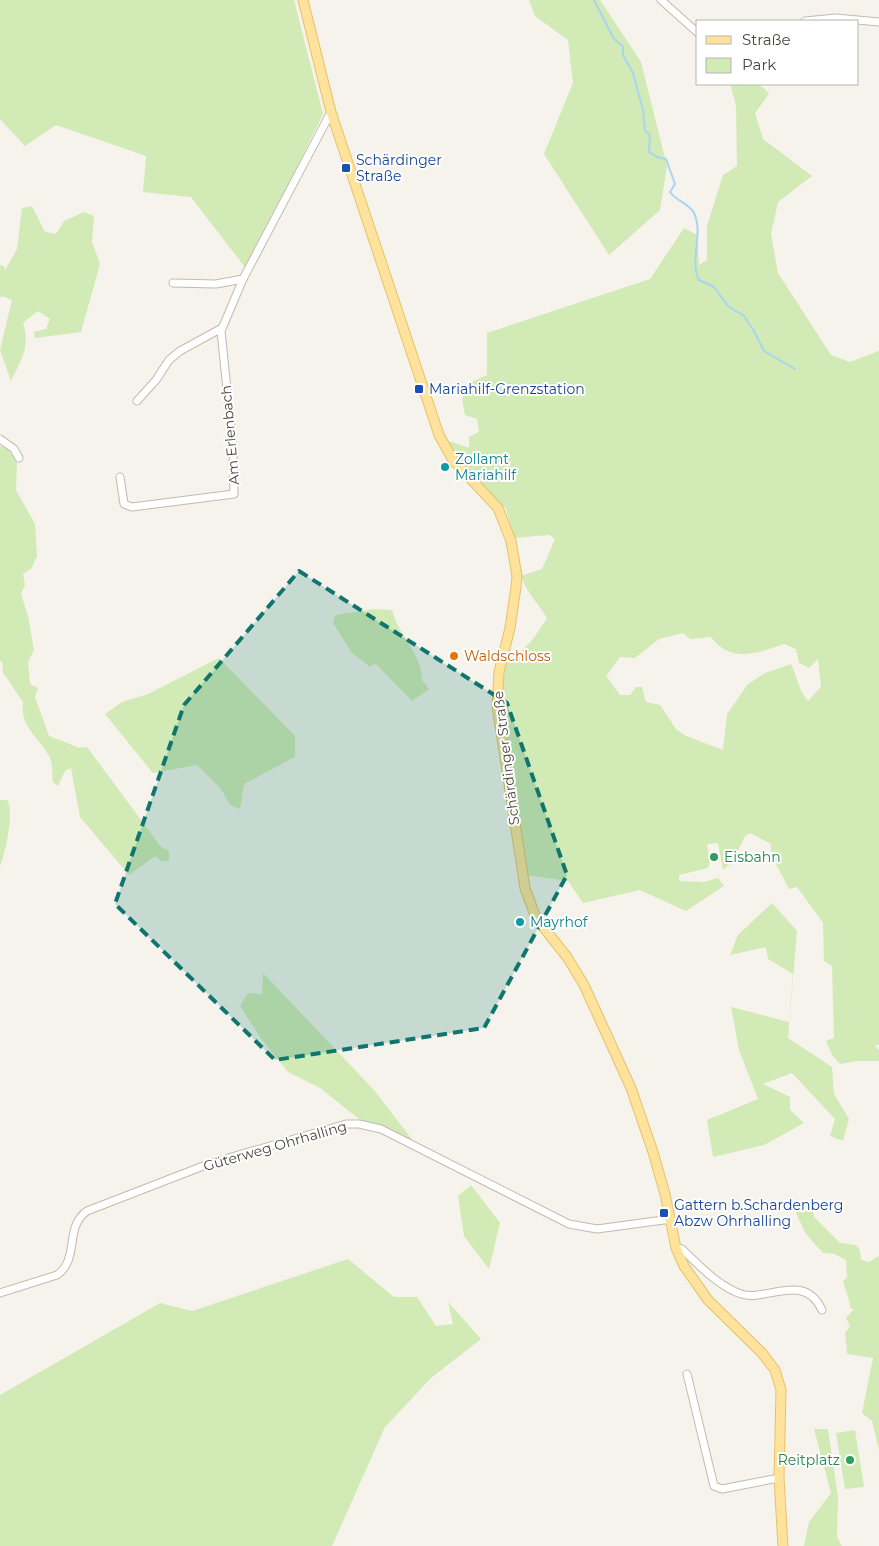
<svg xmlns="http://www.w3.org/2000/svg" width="879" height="1546" font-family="Montserrat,sans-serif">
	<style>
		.green { fill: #d2eab5; fill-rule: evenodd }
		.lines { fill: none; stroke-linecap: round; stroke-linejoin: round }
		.stream { stroke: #a9d4f2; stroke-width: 2 }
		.minor-casing { stroke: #c2bbae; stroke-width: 9 }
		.major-casing { stroke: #e6c16a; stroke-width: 11 }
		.minor { stroke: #fff; stroke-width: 7 }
		.major { stroke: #ffe39c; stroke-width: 9 }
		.marked { fill: #0f766e; fill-opacity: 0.2; stroke: #0f766e; stroke-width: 4; stroke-dasharray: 10 6; stroke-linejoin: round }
		.transit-dot { fill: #1a4fb4; stroke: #fff; stroke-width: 2 }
		.culture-dot { fill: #0f9aa8; stroke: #fff; stroke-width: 2 }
		.food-dot { fill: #e8710a; stroke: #fff; stroke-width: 2 }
		.leisure-dot { fill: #2e9e5b; stroke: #fff; stroke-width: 2 }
		.labels { text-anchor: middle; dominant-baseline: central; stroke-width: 4; stroke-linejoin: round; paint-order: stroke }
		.transit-label { font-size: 14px; fill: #164399; stroke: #fff; text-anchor: start }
		.street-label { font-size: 14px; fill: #4b4439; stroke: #fff }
		.culture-label { font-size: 14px; fill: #0d838f; stroke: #fff; text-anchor: start }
		.food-label { font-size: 14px; fill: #c56008; stroke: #fff; text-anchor: start }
		.leisure-label { font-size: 14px; fill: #27864d; stroke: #fff; text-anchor: start }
	</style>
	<rect width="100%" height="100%" fill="#f6f3ec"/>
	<!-- green -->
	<g class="green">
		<path d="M0,0H294L323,114L247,270L191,197L143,192L146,156L56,125L25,146L0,119Z"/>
		<path d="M529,0H600L641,62L667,166L660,210L609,255L544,154L573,83L568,40L535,16Z"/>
		<path d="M733,84C748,84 760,81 769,94L755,113L763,139L812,176L778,202L771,234L778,273L831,355L850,362L879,351V1044L875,1046L879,1050V1061H857L840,1064L832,1055L826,1041L834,1038L832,966L824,961L823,923L797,887L789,889L771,854V844L750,833L745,836L733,861L723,870L718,843L707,844L710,862L708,868L679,875V881L704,882L718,878L724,886L686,911L640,890L583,903L568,881L526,875L499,686L508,659C528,650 536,635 547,618C538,603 526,592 521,576L542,569L555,539L549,535L514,538L506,509L476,479L446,440L469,448V437L479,432L477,419L465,415L462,399L469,383L487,375V333L650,279L684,228L697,235L699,265L707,260V226L723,175L737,166L736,106L731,87ZM683,633L690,639L711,637C731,664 757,653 784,644L796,649L799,663L809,668L818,659L821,687L808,701C799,691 797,677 791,664L765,673L748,684L727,714L723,750L686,736L676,729L660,705L646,702L642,687H636L630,695H620L606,676L620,657L635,658L659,639Z"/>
		<path d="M32,206L45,232L56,234L64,221L84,212L94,216L92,242L100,264L81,332L35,338L34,332L46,329L50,319L38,311L23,323C31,346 21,360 11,381L0,350L12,300L2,296L0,298V265L4,266L5,270L17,249L22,208Z"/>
		<path d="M0,446L6,448L17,461L16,490L35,524L37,556L32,568L23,574L25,585L21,594L28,616L34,650L28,662L30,684L38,688L35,697L49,736L80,748L87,747L161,847L169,851V861H161L155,856L129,875L80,817L71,768L65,771L58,786L53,782C52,775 53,765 50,758C40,738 19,727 23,702C15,692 11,682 3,673L2,661H0Z"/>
		<path d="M374,609L392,610C398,635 422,653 422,680L429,689L412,701L375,663L370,667L352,653L333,623L335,615Z"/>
		<path d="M219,658L295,736V757L244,784L240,809L230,805L221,789L197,765L153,773L105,714L122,702L148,694Z"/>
		<path d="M0,800H7C15,809 5,855 0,866Z"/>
		<path d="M772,903L797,931L788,1038L832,1067L834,1094L849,1119L843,1141L830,1136L835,1119L792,1073L763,1084L790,1097V1110L804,1123L764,1145L713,1157L707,1120L758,1099L739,1050L731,1007L789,1022L793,974L768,959L766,947L730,955L738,935Z"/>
		<path d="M263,973L374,1090L414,1142L369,1127L320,1088L288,1072L262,1040L240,1006L248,993L262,994Z"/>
		<path d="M471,1185L500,1223L489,1269L464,1236L458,1196Z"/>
		<path d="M793,1207L802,1213L812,1207L814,1217L840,1243L856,1245L860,1251L861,1260L869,1262L879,1256V1450L872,1421L862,1413L873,1358L847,1354L845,1333L850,1326L846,1318L854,1309L850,1308C850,1298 845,1291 843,1281L847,1277L846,1260L835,1254L823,1253L806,1234Z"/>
		<path d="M348,1259L394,1297H417L436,1326L453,1324L448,1302L481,1339L431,1378L385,1427L332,1546H0V1395L160,1303L192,1311Z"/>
		<path d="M814,1429H828L838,1497L837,1537L842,1546H804L809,1522L831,1493Z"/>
		<path d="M855,1430L864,1487L845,1489L836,1433Z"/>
	</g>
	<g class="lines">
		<!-- stream -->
		<path class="stream" d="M594,0L614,39L623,46V55L633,73L643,110L645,131L650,135L649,152L657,157L666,159L675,184L670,192C676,201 689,203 694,213C704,234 689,258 699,280L714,287L728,306L744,316L754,331L764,351L795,369"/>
		<defs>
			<g id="minor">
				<path d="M661,0L698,33"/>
				<path d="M805,21L836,18L879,22"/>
				<path d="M173,283L216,284L243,279L331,112"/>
				<path d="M137,401L156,380L169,360L180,351L222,328"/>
				<path d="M0,439L14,449L19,458"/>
				<path d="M120,477L124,504L132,507L234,494L233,448L221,331L243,279"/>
				<path d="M676,1248L682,1249C699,1265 718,1286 741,1294C767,1302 804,1271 822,1310"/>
				<path d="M0,1293L57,1275C80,1259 64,1227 87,1211L211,1163L346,1124H359L381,1129L569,1224L597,1229L671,1219"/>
				<path d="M687,1374L714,1486L722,1489L779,1478"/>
			</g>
			<path id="major" d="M303,0L331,112L439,435L453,460L498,508L511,541L517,576L516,587L510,628L499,672L497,706L525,888L536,918L567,957L584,985L631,1088L653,1152L665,1194L676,1248L684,1266L708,1300L762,1353L775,1370L781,1390L779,1478L783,1546"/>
		</defs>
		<!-- minor casing -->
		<use href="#minor" class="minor-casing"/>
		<!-- major casing -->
		<use href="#major" class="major-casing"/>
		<!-- minor -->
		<use href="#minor" class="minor"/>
		<!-- major -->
		<use href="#major" class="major"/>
	</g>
	<!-- marked area -->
	<path class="marked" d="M299,571L507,703L567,875L484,1028L275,1060L115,904L184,705Z"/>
	<!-- markers -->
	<g class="transit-dot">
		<rect x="341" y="163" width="10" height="10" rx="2.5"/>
		<rect x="414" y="384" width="10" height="10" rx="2.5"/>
		<rect x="659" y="1208" width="10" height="10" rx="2.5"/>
	</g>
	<g class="culture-dot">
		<circle cx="445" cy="467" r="5"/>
		<circle cx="520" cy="922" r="5"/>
	</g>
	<circle class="food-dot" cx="454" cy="656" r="5"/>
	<g class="leisure-dot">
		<circle cx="714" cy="857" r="5"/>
		<circle cx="850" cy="1460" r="5"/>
	</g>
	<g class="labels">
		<!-- transit labels -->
		<g class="transit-label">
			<text x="356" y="160">Schärdinger<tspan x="356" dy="16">Straße</tspan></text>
			<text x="429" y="389">Mariahilf-Grenzstation</text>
			<text x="674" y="1205">Gattern b.Schardenberg<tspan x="674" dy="16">Abzw Ohrhalling</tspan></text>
		</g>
		<!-- street labels -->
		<g class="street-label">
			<text transform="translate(230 435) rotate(-95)">Am Erlenbach</text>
			<text transform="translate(506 758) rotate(-97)">Schärdinger Straße</text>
			<text transform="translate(275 1146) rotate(-16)">Güterweg Ohrhalling</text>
		</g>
		<!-- culture labels -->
		<g class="culture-label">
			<text x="455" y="459">Zollamt<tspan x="455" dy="16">Mariahilf</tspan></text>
			<text x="530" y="922">Mayrhof</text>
		</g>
		<!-- food labels -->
		<g class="food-label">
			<text x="464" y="656">Waldschloss</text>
		</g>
		<!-- leisure labels -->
		<g class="leisure-label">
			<text x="724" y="857">Eisbahn</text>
			<text x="840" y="1460" text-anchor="end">Reitplatz</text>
		</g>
	</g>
	<!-- legend -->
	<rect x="696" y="20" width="162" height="65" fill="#ffffff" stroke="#b7b4b0"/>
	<rect x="706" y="36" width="25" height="8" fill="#ffe39c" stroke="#b7b4b0"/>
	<text x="742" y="45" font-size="15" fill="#4b4439">Straße</text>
	<rect x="706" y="58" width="25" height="15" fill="#d2eab5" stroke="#b7b4b0"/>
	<text x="742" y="70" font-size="15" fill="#4b4439">Park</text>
</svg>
